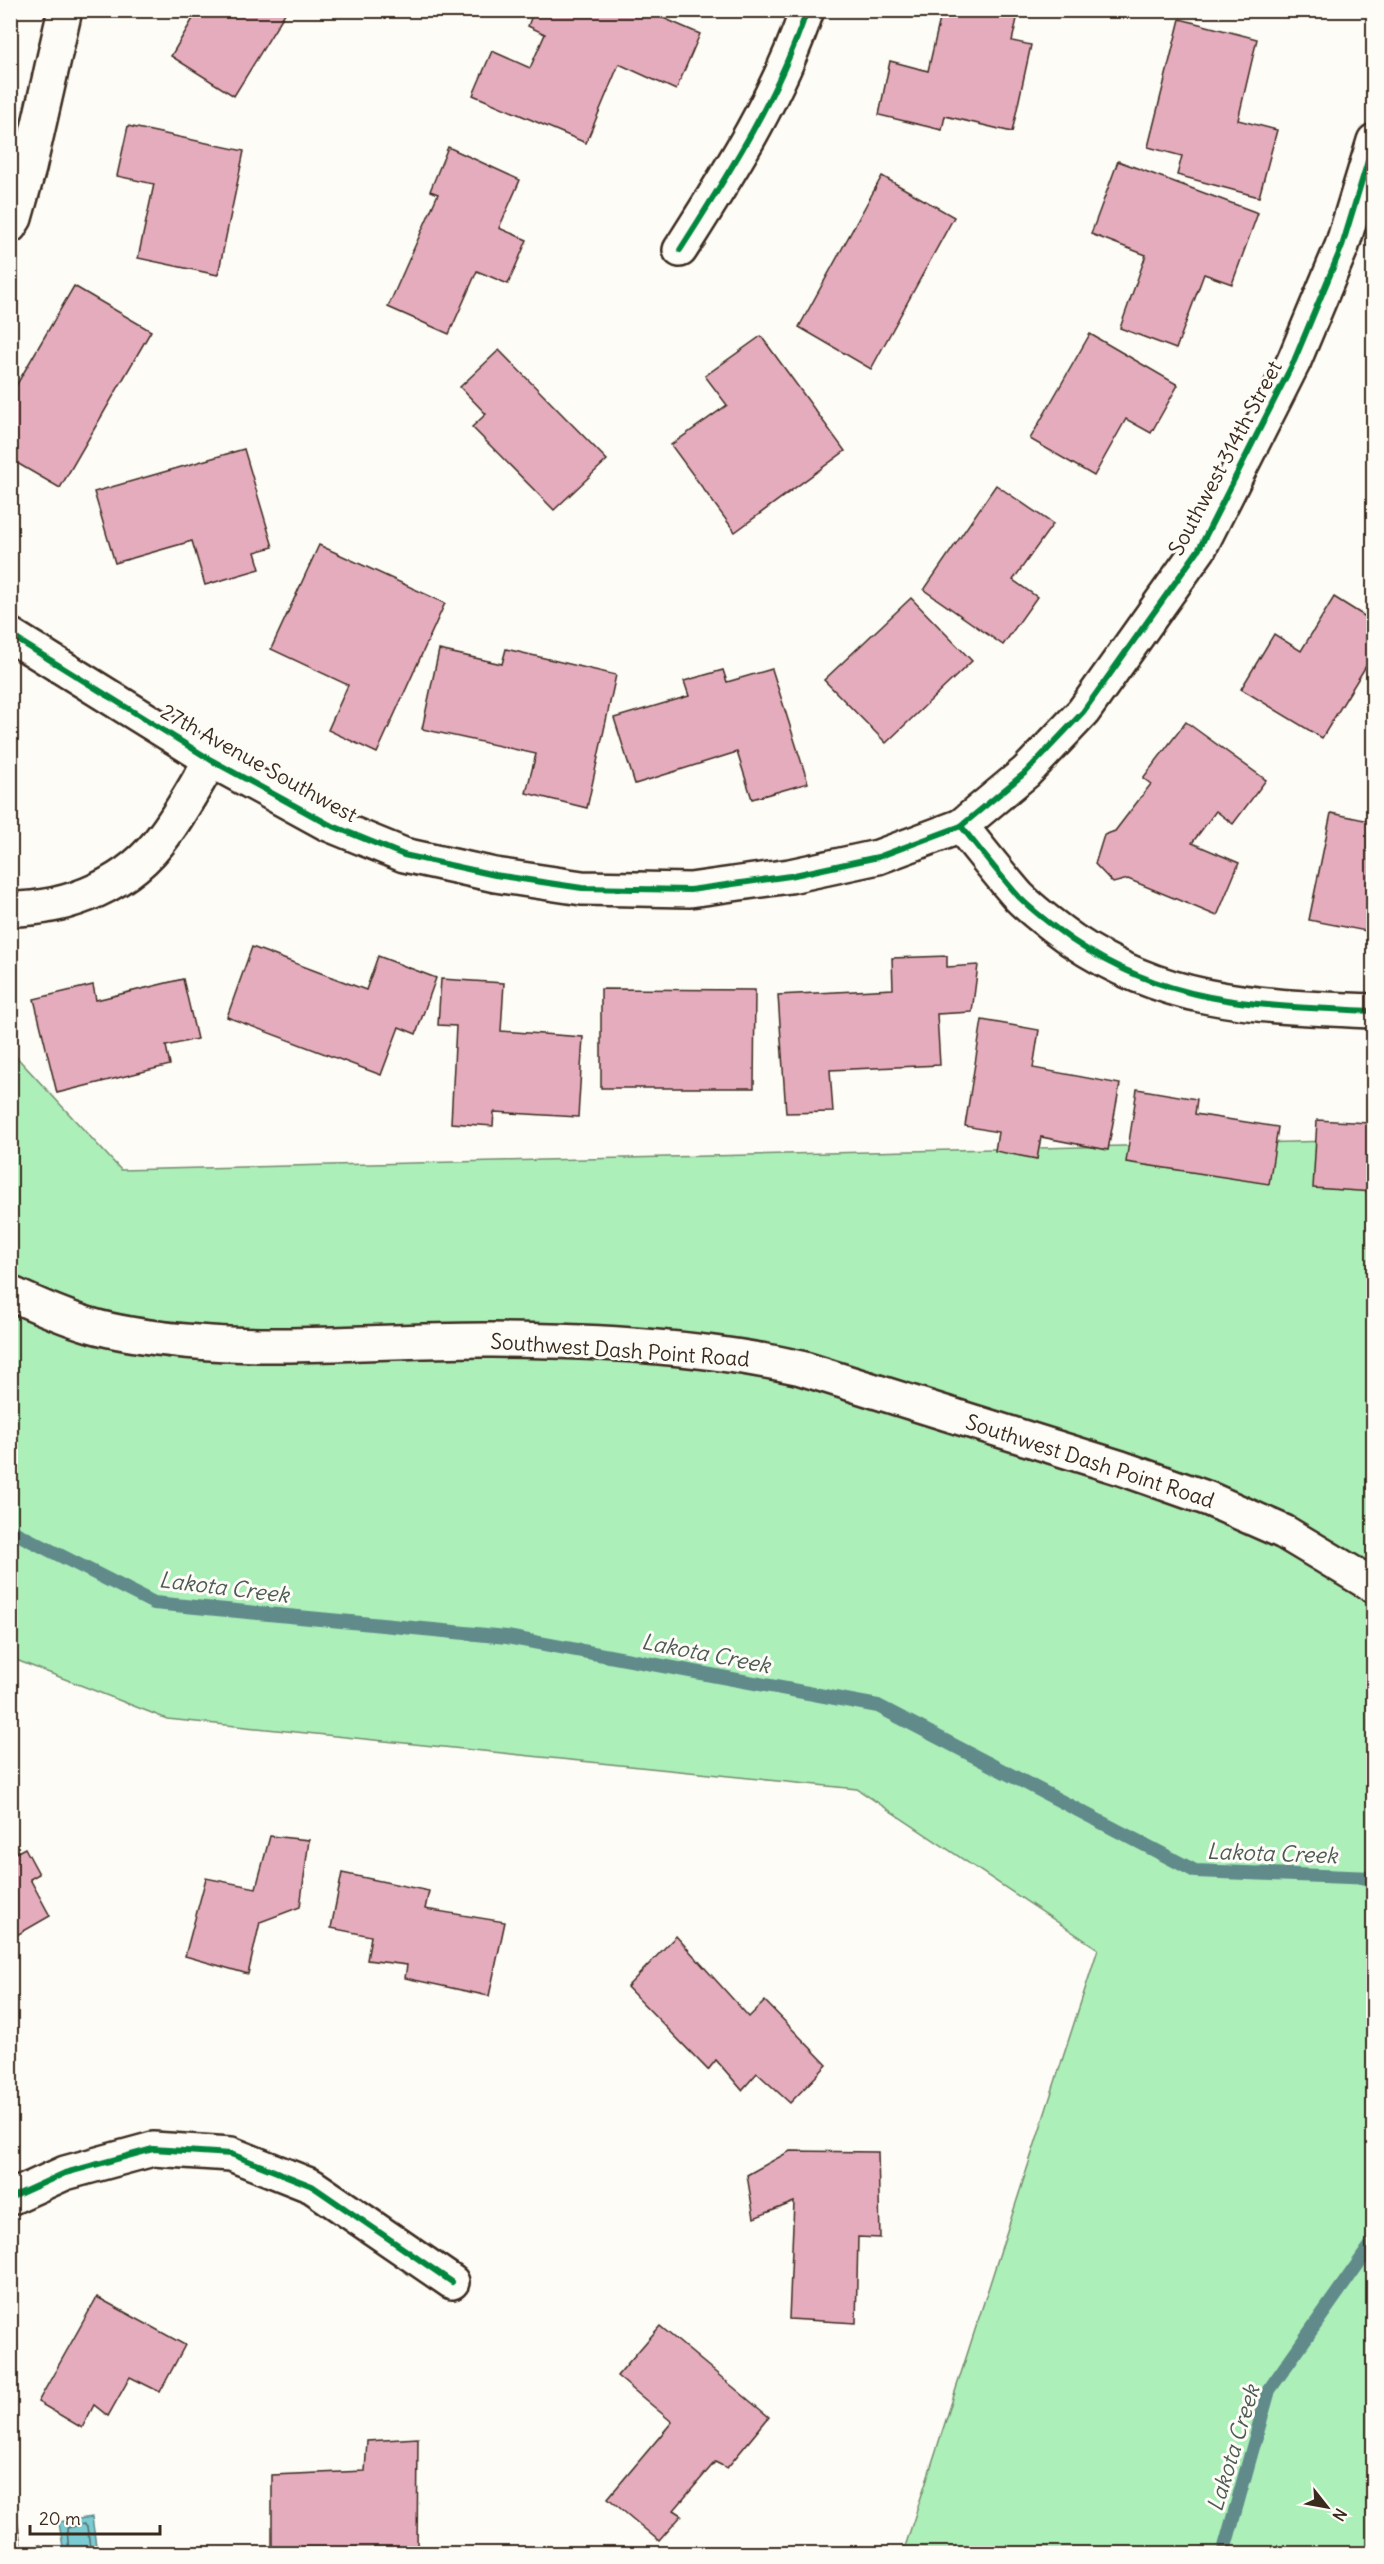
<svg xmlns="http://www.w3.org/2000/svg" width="1384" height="2564" font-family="Delius,sans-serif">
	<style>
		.green { fill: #acefb9; stroke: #748c6c; stroke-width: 1.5 }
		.water { fill: #7acbd2; stroke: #618b8a; stroke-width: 1.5 }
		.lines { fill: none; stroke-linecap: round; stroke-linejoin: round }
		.shore { stroke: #546a66; stroke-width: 1.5 }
		.stream { stroke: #618b8a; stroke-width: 14 }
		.building { fill: #e5acbe; stroke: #3b2a1e; stroke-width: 1.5 }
		.minor-casing { stroke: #3b2a1e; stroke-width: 38 }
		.major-casing { stroke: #3b2a1e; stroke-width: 38 }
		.minor { stroke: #fdfcf7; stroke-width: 33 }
		.major { stroke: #fdfcf7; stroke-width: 33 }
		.cycleway-casing { stroke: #fdfcf7; stroke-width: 10 }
		.cycleway { stroke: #00873e; stroke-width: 6 }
		.labels { text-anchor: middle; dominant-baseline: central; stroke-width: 6; stroke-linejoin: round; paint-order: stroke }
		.street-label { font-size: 21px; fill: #3b2a1e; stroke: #fdfcf7 }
		.water-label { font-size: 22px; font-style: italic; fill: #4e5a54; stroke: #fdfcf7 }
	</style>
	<rect width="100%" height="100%" fill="#fdfcf7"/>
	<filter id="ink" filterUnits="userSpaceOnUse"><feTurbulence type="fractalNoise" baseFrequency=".0167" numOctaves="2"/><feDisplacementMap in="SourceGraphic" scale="12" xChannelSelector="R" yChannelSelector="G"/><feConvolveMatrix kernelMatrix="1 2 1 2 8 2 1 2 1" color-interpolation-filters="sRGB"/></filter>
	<g filter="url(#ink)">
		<!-- green -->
		<path class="green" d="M10,1050L121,1170L1373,1140V2553H903L1098,1949L857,1789L167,1719L11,1658Z"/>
		<!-- water -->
		<path class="water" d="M92,2517L97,2553H64L59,2522Z"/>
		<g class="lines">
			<!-- shore -->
			<path class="shore" d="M69,2554L67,2528L84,2524L87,2527L91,2554"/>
			<!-- stream -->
			<g class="stream">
				<path d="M10,1530L154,1603L507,1637L878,1706L1195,1871L1374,1878"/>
				<path d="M1223,2554L1269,2390L1374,2241"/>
			</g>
		</g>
		<!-- building -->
		<g class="building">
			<path d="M198,10H287L234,96L171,56Z"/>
			<path d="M534,10H645L700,34L676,90L619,64L586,143L473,95L492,51L530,68L545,34L528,26Z"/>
			<path d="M942,10H1019L1012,41L1031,45L1012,132L945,116L942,130L879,115L890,61L928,71Z"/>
			<path d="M1180,19L1257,39L1238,120L1277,130L1259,197L1177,175L1182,156L1148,147Z"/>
			<path d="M128,126L244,151L218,275L138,258L154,184L117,176Z"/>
			<path d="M448,147L520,180L499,228L527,240L508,284L477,271L449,334L388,307L438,194L430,191Z"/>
			<path d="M1118,161L1258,213L1232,284L1204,274L1176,349L1120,328L1146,255L1091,234Z"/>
			<path d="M882,176L954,217L871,369L799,327Z"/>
			<path d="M74,286L151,331L60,488L10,459V396Z"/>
			<path d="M1090,334L1178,385L1151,433L1126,419L1094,476L1030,439Z"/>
			<path d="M761,336L845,451L735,532L671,445L727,405L705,376Z"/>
			<path d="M499,350L607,460L554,510L472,427L486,414L460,387Z"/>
			<path d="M244,449L273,547L255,552L260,569L205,585L192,541L115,563L94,492Z"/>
			<path d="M996,485L1053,524L1013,580L1037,597L1003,645L924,590Z"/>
			<path d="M319,545L445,603L377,753L328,730L348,685L271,649Z"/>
			<path d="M1334,597L1374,622V653L1322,738L1241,689L1274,634L1301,651Z"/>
			<path d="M911,598L972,661L886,743L824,680Z"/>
			<path d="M506,649L616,675L587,808L526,793L536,754L422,729L439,650L502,664Z"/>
			<path d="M772,669L808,783L752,799L737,752L635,784L614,718L689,696L684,681L723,670L727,682Z"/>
			<path d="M1186,722L1266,780L1233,824L1216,811L1192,843L1239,863L1217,916L1128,879L1113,883L1095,864L1104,835L1115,831L1151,784L1143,778Z"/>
			<path d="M1331,813L1374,822V921L1371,932L1309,920Z"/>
			<path d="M252,947L366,990L378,956L436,978L416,1034L399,1027L381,1075L227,1017Z"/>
			<path d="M947,956V967L978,965L972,1012L937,1014L940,1065L830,1070L833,1112L786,1113L778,995L893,989L892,958Z"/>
			<path d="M183,979L197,1039L166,1046L170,1065L57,1093L34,999L93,985L96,1000Z"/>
			<path d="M441,979L504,983L501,1031L583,1037L578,1117L494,1112L493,1126L451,1123L456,1026L438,1025Z"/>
			<path d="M601,989L755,990L754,1088H601Z"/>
			<path d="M982,1020L1039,1030L1033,1068L1120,1084L1108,1150L1041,1137L1037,1159L995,1151L998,1132L965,1126Z"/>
			<path d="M1137,1089L1197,1099L1195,1114L1278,1127L1269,1184L1126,1162Z"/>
			<path d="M1370,1106H1374V1192L1313,1188L1317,1120L1369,1123Z"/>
			<path d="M270,1836L309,1840L300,1907L260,1922L248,1974L185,1956L206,1878L256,1888Z"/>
			<path d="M25,1848L39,1874L30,1879L50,1916L10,1939V1851L12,1855Z"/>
			<path d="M342,1873L429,1891L425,1909L505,1922L489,1996L405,1978L407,1965L367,1960L371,1936L331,1928Z"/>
			<path d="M676,1936L749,2017L765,2001L827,2065L790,2103L757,2073L742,2090L716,2060L708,2070L627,1987Z"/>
			<path d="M790,2151L878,2152L880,2238L858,2237L856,2323L789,2319L794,2202L754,2218L747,2175Z"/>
			<path d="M97,2297L185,2345L160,2392L130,2377L108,2416L94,2405L82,2428L38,2402Z"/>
			<path d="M660,2326L769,2417L727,2468L715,2462L674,2510L682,2515L659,2541L608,2498L672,2422L617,2376Z"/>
			<path d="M418,2438L417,2554H357V2548H272V2475L365,2471L367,2441Z"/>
			<path d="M13,2487L21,2548L41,2545L42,2554H10V2488Z"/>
		</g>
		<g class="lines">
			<defs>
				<g id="minor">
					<path d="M10,226L15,218L29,168L65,10"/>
					<path d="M680,250C729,173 778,97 807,10"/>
					<path d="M10,635L211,760L328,824L404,855L495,875L582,888L690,890L790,876L878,857L961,826C980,850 999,874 1019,897C1035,913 1054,927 1072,940C1169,1006 1261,1006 1374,1011"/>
					<path d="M961,826L1026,772L1083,712L1199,549L1294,361L1342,246L1374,141"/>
					<path d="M10,909C70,909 130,884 165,834C182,811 196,784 211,760"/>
					<path d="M10,2198L65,2173L153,2149L231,2154L312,2186L452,2282"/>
				</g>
				<path id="major" d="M10,1293C36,1305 63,1317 90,1325C120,1334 153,1338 185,1341C287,1351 390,1339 493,1340C596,1341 701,1346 801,1368L1121,1468L1209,1499L1284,1532L1374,1586"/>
			</defs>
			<!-- minor casing -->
			<use href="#minor" class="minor-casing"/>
			<!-- major casing -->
			<use href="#major" class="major-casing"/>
			<!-- minor -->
			<use href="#minor" class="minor"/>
			<!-- major -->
			<use href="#major" class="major"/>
			<defs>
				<g id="cycleway">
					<path d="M680,250C729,173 778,97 807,10"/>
					<path d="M10,635L211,760L328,824L404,855L495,875L582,888L690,890L790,876L878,857L961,826C980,850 999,874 1019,897C1035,913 1054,927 1072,940C1169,1006 1261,1006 1374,1011"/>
					<path d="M961,826L1026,772L1083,712L1199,549L1294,361L1342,246L1374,141"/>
					<path d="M10,2198L65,2173L153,2149L231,2154L312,2186L452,2282"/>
				</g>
			</defs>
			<!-- cycleway casing -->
			<use href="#cycleway" class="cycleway-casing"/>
			<!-- cycleway -->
			<use href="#cycleway" class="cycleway"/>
		</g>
	</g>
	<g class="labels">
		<!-- street labels -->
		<g class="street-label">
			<text transform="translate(1225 458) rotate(-62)">Southwest 314th Street</text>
			<text transform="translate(259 763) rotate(29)">27th Avenue Southwest</text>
			<text transform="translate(620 1350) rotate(4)">Southwest Dash Point Road</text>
			<text transform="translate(1090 1461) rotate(18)">Southwest Dash Point Road</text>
		</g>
		<!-- water labels -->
		<g class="water-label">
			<text transform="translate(224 1587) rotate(7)">Lakota Creek</text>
			<text transform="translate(706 1653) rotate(11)">Lakota Creek</text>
			<text transform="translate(1272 1853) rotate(2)">Lakota Creek</text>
			<text transform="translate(1233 2448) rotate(-73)">Lakota Creek</text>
		</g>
	</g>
	<!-- margin -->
	<rect width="1384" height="2564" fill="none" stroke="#fdfcf7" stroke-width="36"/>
	<rect x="18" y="18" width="1348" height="2528" fill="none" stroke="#3b2a1e" stroke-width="2" filter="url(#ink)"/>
	<!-- north arrow -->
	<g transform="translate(1327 2507) rotate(121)" stroke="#fdfcf7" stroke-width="4.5" paint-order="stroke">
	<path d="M0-4.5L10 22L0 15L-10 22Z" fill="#3b2a1e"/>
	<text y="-9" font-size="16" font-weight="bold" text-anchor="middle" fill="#3b2a1e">N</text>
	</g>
	<!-- scale -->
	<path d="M30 2525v9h130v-9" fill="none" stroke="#3b2a1e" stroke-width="3"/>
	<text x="39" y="2525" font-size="18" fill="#3b2a1e" stroke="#fdfcf7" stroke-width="4.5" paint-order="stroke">20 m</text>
</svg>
